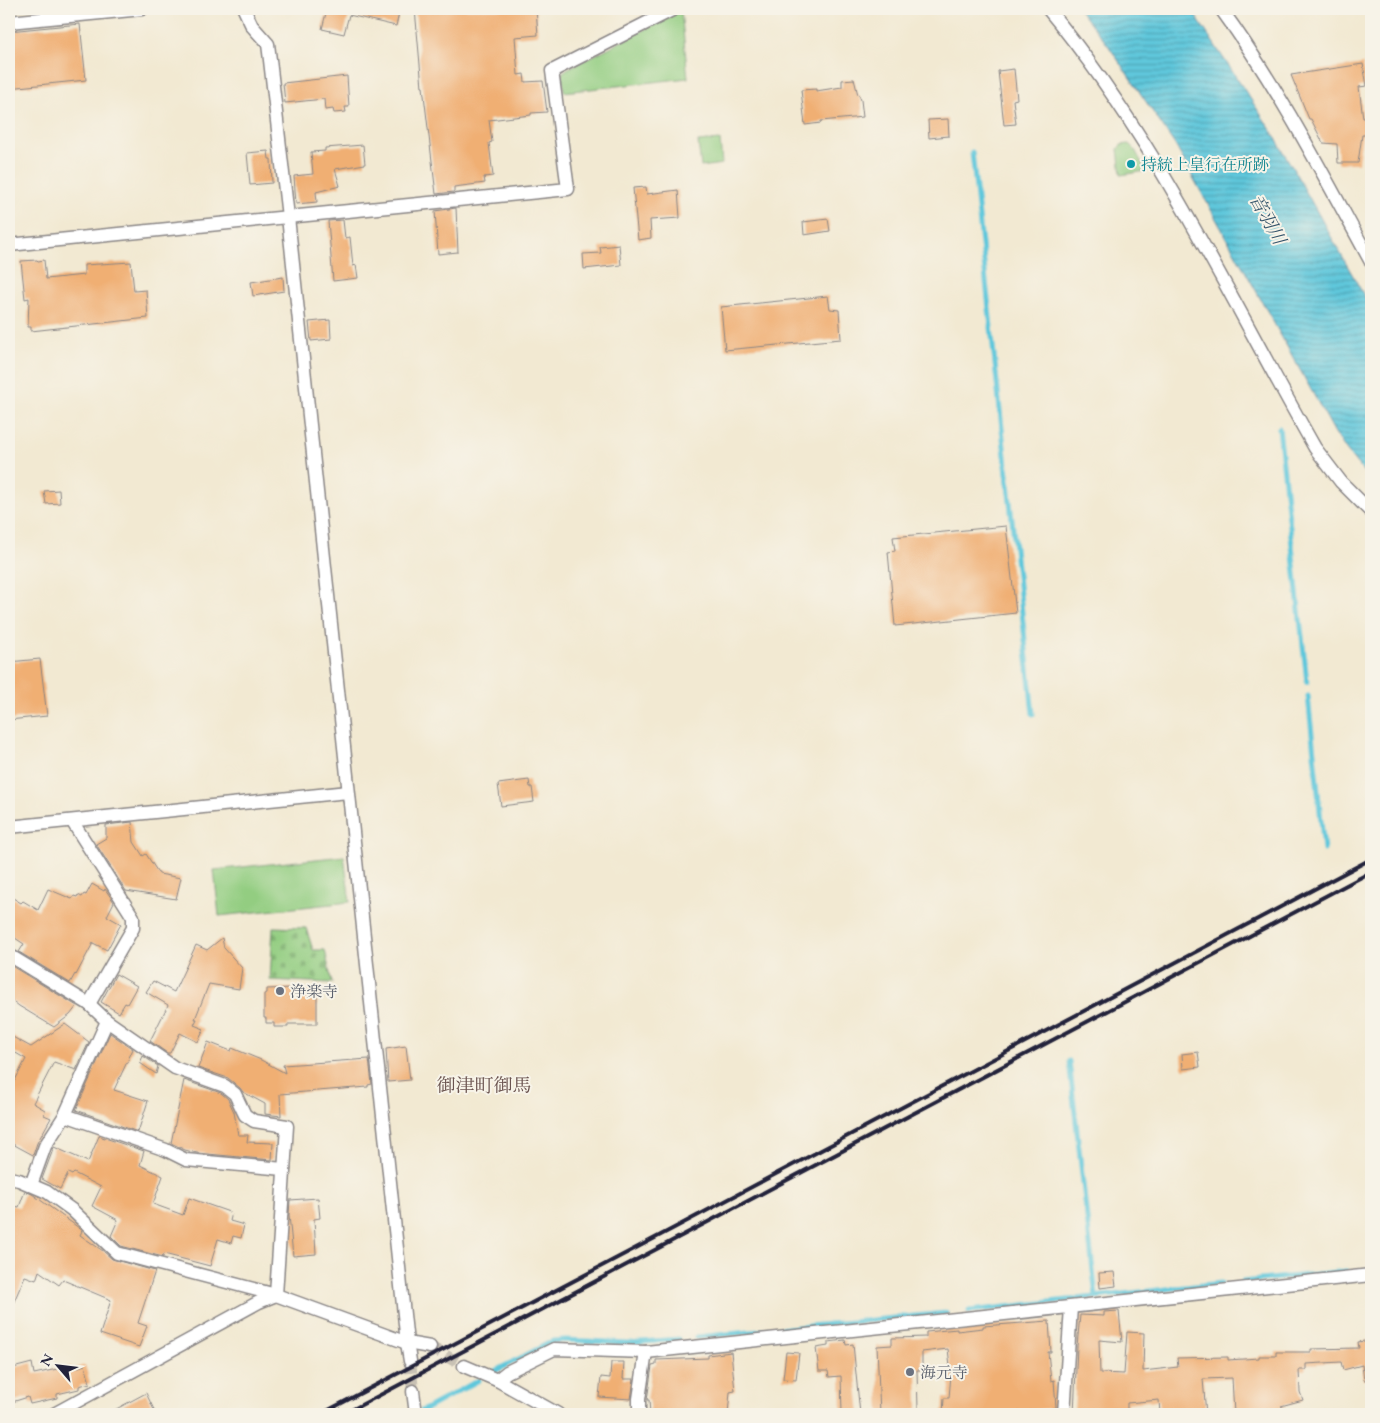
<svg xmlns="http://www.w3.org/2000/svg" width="1380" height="1423" font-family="'EB Garamond','Noto Serif JP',serif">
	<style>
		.green { fill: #93cd81; stroke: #5a785e }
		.cemetery { fill: url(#cemetery-stones); stroke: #5a785e }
		.water { fill: url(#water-rules); stroke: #40748b }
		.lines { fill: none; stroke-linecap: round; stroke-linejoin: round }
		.stream { stroke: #5fc7db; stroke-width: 5 }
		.building { fill: #f0af73 }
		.minor-tunnel { stroke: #c8c1b4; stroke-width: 12; stroke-dasharray: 12 6; stroke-linecap: butt }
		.minor-casing { stroke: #8a8686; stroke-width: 15 }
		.minor { stroke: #fff; stroke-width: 12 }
		.rail { stroke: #22223b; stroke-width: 4 }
		.culture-dot { fill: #0f9aa8; stroke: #f7f3e8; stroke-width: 2 }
		.worship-dot { fill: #6b7280; stroke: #f7f3e8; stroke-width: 2 }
		.labels { text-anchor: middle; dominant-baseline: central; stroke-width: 4; stroke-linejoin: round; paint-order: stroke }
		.culture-label { font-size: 16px; fill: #0d838f; stroke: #f7f3e8; text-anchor: start }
		.worship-label { font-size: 16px; fill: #5b616d; stroke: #f7f3e8; text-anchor: start }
		.water-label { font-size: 18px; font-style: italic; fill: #34546b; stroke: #f7f3e8 }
		.quarter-label { font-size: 19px; fill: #6a534f; stroke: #f7f3e8 }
	</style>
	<defs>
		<pattern id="cemetery-stones" width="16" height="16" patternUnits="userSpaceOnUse" patternTransform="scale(1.25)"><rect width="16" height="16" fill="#93cd81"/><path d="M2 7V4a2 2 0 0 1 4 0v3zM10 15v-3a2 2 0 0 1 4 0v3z" fill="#7eb070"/></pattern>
		<pattern id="water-rules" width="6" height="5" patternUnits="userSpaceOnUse" patternTransform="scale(1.25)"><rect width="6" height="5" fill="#5fc7db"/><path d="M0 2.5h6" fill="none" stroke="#4ea1b3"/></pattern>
	</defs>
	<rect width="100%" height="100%" fill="#f7f3e8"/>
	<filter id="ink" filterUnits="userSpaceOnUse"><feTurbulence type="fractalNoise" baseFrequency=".02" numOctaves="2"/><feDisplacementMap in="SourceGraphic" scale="10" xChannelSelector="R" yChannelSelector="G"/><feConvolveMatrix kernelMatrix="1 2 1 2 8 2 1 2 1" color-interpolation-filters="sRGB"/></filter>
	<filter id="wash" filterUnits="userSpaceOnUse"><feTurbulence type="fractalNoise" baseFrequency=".0096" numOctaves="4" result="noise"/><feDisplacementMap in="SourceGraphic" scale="20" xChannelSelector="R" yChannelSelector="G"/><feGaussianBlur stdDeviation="1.12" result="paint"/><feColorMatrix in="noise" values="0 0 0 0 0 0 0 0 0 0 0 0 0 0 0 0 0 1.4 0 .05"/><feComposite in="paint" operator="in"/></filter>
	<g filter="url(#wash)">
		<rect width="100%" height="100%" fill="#f2e9d2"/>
		<!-- green -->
		<g class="green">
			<path d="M681,11L688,78L564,92L562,73L567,69Z"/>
			<path d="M720,140L722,164L701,167L698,142Z"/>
			<path d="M1129,144L1135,150L1146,171L1121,175L1118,149L1121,145Z"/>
			<path d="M344,856L350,902L219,916L214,870Z"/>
		</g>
		<!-- cemetery -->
		<path class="cemetery" d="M273,927L306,928L313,950H325L332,983L270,980Z"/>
		<!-- water -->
		<path class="water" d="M1079,9H1191L1273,133L1371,308V481L1346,450L1335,433L1175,145L1108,45Z"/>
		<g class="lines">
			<!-- stream -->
			<g class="stream">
				<path d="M972,152L1033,714"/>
				<path d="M1279,428L1307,682"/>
				<path d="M1308,696L1324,850"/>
				<path d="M1069,1061L1096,1297"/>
				<path d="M1242,1282L1346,1271"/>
				<path d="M969,1311L1221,1283"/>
				<path d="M697,1337L946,1313"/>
				<path d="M495,1371L553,1341L565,1340L629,1343L679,1339"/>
				<path d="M422,1411L479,1380"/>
			</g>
		</g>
		<g id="blocks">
			<!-- building -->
			<g class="building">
				<path d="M327,9H400L396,26L349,15L344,34L322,29Z"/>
				<path d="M415,9H536L538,35L515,37L518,75L524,74L525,82L543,81L547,112L531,113V115L489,120L492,142L489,143L493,176L484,177L485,183L454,187V192L436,194L423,87H422Z"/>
				<path d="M80,24L86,80L9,88V31Z"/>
				<path d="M1363,64L1367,86L1359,87L1363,118H1371V135H1362L1358,163H1338L1337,144L1323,143L1311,119H1309L1291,75Z"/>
				<path d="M1014,69L1017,99L1013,100L1016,124L1004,125L998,71Z"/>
				<path d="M347,76L349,107H345L346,112L334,113L333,109L325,110L324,99L285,103L283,83Z"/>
				<path d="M854,79L858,95H859L861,100L863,117L821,121V123L805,125L801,90L816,89V91L842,87V80Z"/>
				<path d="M948,119L949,136L929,138L928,120Z"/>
				<path d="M363,145L365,164L335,169L340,186L316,192L317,202L296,204L294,176L313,174L311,152L325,151V148Z"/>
				<path d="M268,151L269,159H271L272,183L250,185L247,153Z"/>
				<path d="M646,187L647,194L678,190L680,218L650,220L651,238L638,240L633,188Z"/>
				<path d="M456,208L458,252L438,254L435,211Z"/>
				<path d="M828,219L830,231L804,235L803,222Z"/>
				<path d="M343,220L345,238L350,237L353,266L356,265L358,278L333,281L328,221Z"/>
				<path d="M619,245L621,265L584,269L583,254L601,253L600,247Z"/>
				<path d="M37,260L38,261L44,260L46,279L84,275V265L131,262L134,291L146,290L148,318L31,331V327H28L29,298L25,299L21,261Z"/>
				<path d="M283,277L284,291L253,296L251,282Z"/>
				<path d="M828,296L830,309L839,310L841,339L725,350L721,307Z"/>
				<path d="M330,320L331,339L311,341L309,322Z"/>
				<path d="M59,490L60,503L46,504L44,491Z"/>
				<path d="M1006,526L1016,613L895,626L888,552L895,551L893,537Z"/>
				<path d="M40,659L47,716L9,720V662Z"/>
				<path d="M529,780L530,787H532L534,802L501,806L498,784Z"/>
				<path d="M132,822L134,842L143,856L146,854L159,874L181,878L176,899L126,891L96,844L106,838V825Z"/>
				<path d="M92,884L104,891L105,889L114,902L107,916L121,924L107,950L93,943L76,975L75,974L70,983L19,952L24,944L9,934V906L13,898L21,903L23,901L38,910L48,889L72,899L74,896L77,897L78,895L82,897L84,894L86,895Z"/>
				<path d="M222,938L224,948L242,968L239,989L209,984L195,1019H197L194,1025L204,1029L198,1042L180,1033L170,1053H167L150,1041L168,1005L146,992L153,981L174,992L196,945L207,950Z"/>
				<path d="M10,965L77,1006L70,1015L54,1027L19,1006L9,998Z"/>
				<path d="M116,974L137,986L127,1004L125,1003L119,1013L101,1002Z"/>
				<path d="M292,988V990L317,991V1024H288V1027H274V1023H266V1018H264V994L267,993V989Z"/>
				<path d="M65,1024L89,1042L76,1070L54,1062L33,1103L45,1110L44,1115L51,1118L37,1143L33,1155L9,1142V1092L26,1059L9,1049V1035L31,1047Z"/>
				<path d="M110,1033L133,1049L114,1090L148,1101L138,1132L76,1110Z"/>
				<path d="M208,1042L231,1051L232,1048L261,1060L285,1073L283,1065L369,1059L372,1084L368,1085V1087L280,1094L281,1116L265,1114V1104L243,1092L240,1088L228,1078L198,1068Z"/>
				<path d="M406,1046L410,1080L388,1082L386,1049Z"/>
				<path d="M1198,1052L1200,1067L1183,1069L1182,1054Z"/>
				<path d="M143,1056L158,1066L156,1074L140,1063Z"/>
				<path d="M184,1080L221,1093L228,1099L234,1112L238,1135H248L247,1142L273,1143L272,1160L197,1153L185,1150L171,1143Z"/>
				<path d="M99,1136L144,1151L140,1165L163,1176L153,1204L183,1215L189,1198L232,1213L230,1221L244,1225L241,1238L233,1236L231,1243L218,1239L210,1266L164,1254L163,1257L121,1246L111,1236L118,1220L92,1206L101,1187L74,1173L72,1175L68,1173L60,1189L42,1179L54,1147L88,1162Z"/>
				<path d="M25,1191L32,1194L79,1228L82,1231L80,1235L103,1251L112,1259L155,1271L138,1323L147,1326L139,1347L100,1334L111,1300L63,1280L59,1285L39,1271L36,1280L25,1276L9,1313V1205L19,1207Z"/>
				<path d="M318,1198L320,1218L314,1219L316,1254L293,1256L289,1215L290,1200Z"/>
				<path d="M1114,1272L1116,1286L1100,1288L1099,1273Z"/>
				<path d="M1119,1311L1122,1342L1099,1340L1100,1373L1124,1374L1127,1332L1144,1333L1143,1371L1178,1367L1177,1358L1228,1357V1360L1259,1358V1356H1276V1352H1311V1349L1359,1348L1358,1342L1371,1340V1379L1364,1380L1362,1365L1343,1370L1341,1362L1306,1364V1370H1299L1300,1392L1303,1400L1281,1406L1293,1414H1234L1232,1378L1203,1379L1206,1414H1160L1159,1400L1127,1403V1410H1123V1414H1074L1077,1346L1080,1315L1104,1316V1312Z"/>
				<path d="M1049,1321L1051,1352H1048L1051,1381L1054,1380L1056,1408L991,1414H943L944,1398H949L951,1374L948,1349L922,1352V1370H917L918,1409H914V1414H880L877,1346L892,1345V1338L926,1337V1332L957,1329V1331L983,1328V1326Z"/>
				<path d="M845,1340L846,1345L853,1344L860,1414H842L841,1376L829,1377L828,1371H819L816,1348L828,1346V1342Z"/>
				<path d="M731,1352L735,1391L730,1392L728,1414H691L692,1412L650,1414L649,1400H647L652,1366L656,1365V1360L708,1358V1355Z"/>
				<path d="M786,1352L799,1353L796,1380L783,1379Z"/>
				<path d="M611,1362H624L623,1379H634L631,1399L599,1397L601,1377L610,1378Z"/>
				<path d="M32,1363L34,1374L71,1366L72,1369L85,1365L90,1383L79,1386V1389L57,1394V1398L30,1404L28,1397L9,1403V1369Z"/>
				<path d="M146,1393L156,1414H107Z"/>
			</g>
		</g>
	</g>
	<g filter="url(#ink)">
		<use href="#blocks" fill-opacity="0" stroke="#8a8686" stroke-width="1"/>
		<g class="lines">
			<!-- minor-tunnel -->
			<g class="minor-tunnel">
				<path d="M430,1347L464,1366"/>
				<path d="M410,1361L413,1391"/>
			</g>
			<defs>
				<g id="minor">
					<path d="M244,9L252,26L268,44L270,60L288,217L407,1343L410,1361"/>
					<path d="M1048,9C1158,141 1230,299 1315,448L1341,482L1371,512"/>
					<path d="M1221,9C1279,88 1324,176 1371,262"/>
					<path d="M9,22L142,9"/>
					<path d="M9,245L568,189L552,71L674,9"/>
					<path d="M72,821L133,917V928L89,1004"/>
					<path d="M9,827L348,792"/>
					<path d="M9,955L89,1004L107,1021L175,1068L225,1086L235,1094L245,1115L254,1121L287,1126L276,1295"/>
					<path d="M65,1115L166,1150L186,1160L284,1169"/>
					<path d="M9,1178L19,1180L47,1192L72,1210L117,1253L276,1295L407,1343L430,1347"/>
					<path d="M31,1185L45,1146L65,1115L107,1021"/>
					<path d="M464,1366L497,1380L558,1414"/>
					<path d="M497,1380L507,1372L554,1349L646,1352L1371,1275"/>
					<path d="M413,1391L416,1414"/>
					<path d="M54,1414L259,1302L276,1295"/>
					<path d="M639,1414V1399L646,1352"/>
					<path d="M1064,1414L1071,1307"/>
				</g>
			</defs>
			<!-- minor casing -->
			<use href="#minor" class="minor-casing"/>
			<!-- minor -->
			<use href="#minor" class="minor"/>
			<!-- rail -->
			<g class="rail">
				<path d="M321,1414C671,1229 1022,1046 1371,859"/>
				<path d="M344,1414L1371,872"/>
			</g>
		</g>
	</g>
	<!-- markers -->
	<circle class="culture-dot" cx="1131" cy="164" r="5"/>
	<g class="worship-dot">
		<circle cx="280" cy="991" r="5"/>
		<circle cx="910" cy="1372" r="5"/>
	</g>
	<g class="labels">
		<!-- culture labels -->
		<g class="culture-label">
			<text x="1141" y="164">持統上皇行在所跡</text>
		</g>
		<!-- worship labels -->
		<g class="worship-label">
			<text x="290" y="991">浄楽寺</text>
			<text x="920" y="1372">海元寺</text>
		</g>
		<!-- water labels -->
		<g class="water-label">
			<text transform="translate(1268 219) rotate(61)">音羽川</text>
		</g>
		<!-- quarter labels -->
		<g class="quarter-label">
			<text x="484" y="1085">御津町御馬</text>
		</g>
	</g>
	<!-- margin -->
	<rect width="1380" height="1423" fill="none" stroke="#f7f3e8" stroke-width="30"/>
	<!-- north arrow -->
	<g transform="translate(58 1366) rotate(298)" stroke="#f7f3e8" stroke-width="4" paint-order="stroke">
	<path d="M0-4L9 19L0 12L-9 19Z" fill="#22223b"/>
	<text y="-8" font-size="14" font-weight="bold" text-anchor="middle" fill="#22223b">N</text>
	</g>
</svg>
